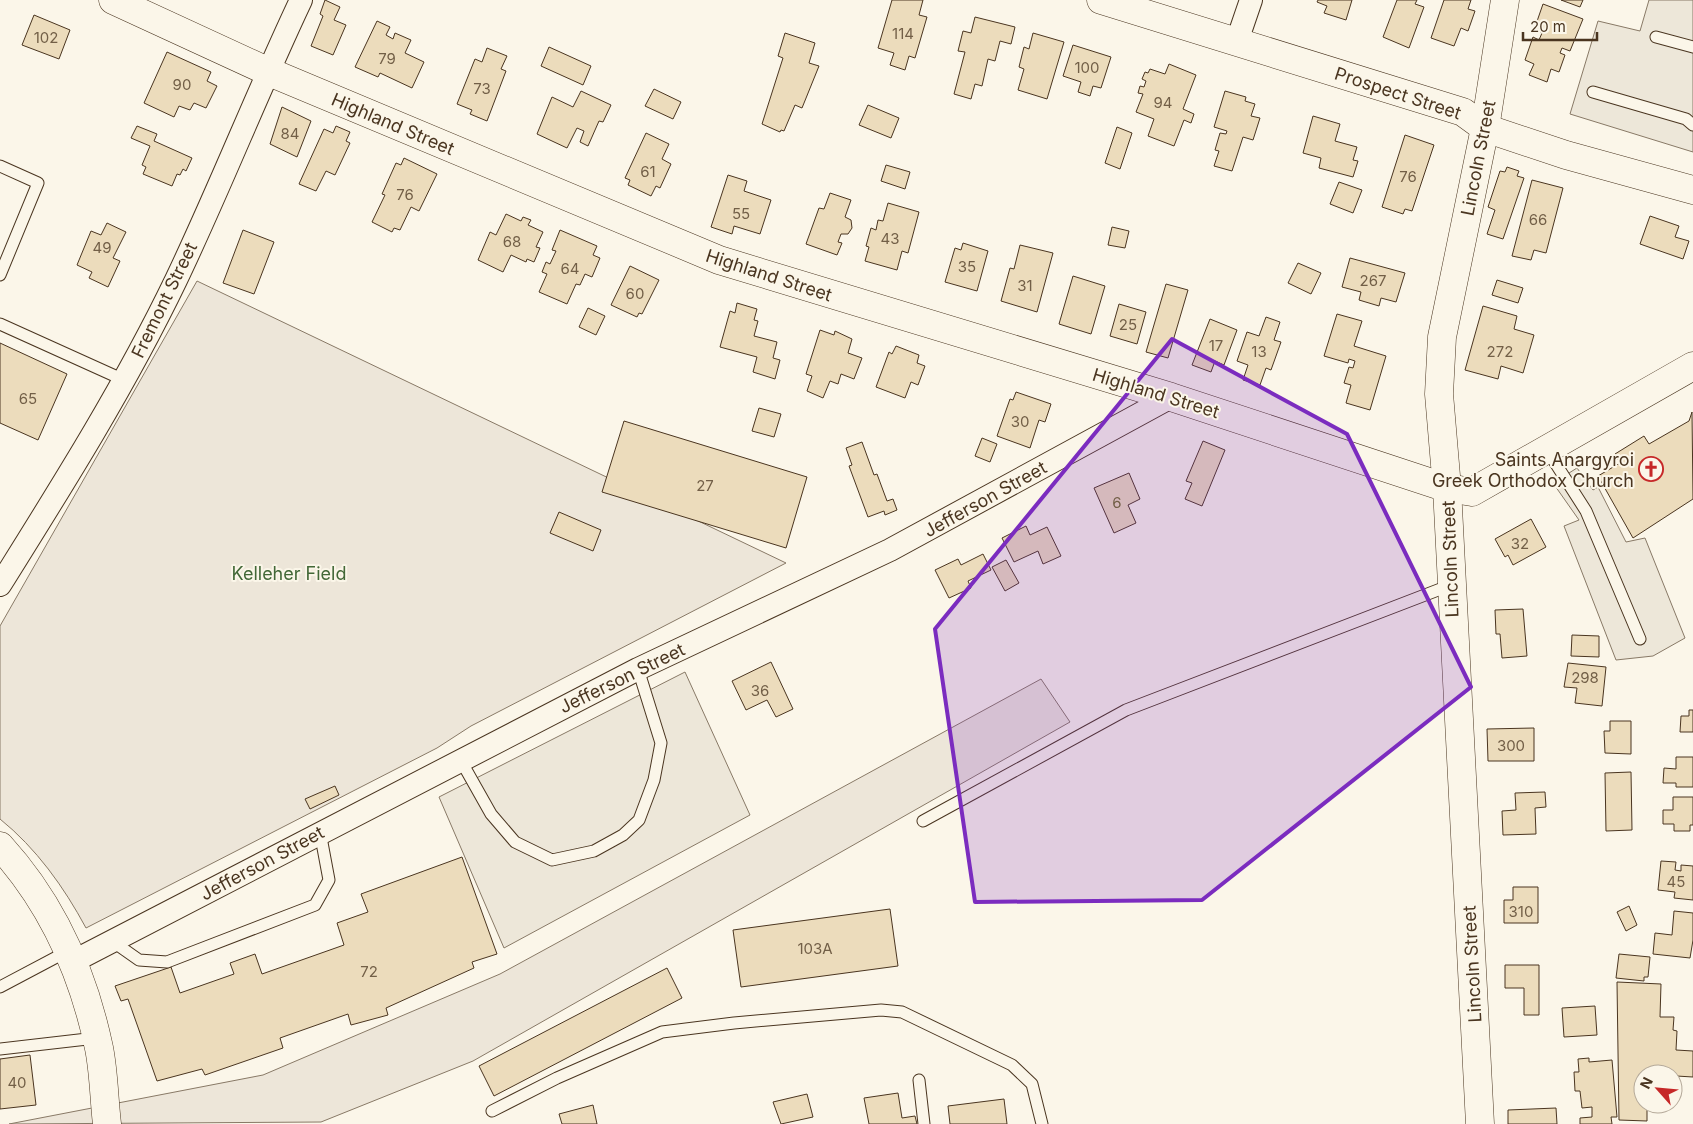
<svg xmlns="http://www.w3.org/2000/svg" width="1693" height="1124" font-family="Inter,sans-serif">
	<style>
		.green { fill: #ede6d9; stroke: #887966 }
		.parking { fill: #ede7d9; stroke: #887966 }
		.building { fill: #ecdcbc; stroke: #4a3520 }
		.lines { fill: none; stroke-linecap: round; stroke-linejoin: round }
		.service-casing { stroke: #4a3520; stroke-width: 13 }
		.minor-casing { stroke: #4a3520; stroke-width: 24 }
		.tertiary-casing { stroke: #4a3520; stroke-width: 29 }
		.secondary-casing { stroke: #4a3520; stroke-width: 29 }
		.primary-casing { stroke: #4a3520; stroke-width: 29 }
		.service { stroke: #fbf6e9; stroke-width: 11 }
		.minor { stroke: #fbf6e9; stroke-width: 22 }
		.tertiary { stroke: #fbf6e9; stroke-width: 28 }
		.secondary { stroke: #fbf6e9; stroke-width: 28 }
		.primary { stroke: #fbf6e9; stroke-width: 28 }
		.marked { fill: #7b2cbf; fill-opacity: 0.2; stroke: #7b2cbf; stroke-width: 4; stroke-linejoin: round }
		.labels { text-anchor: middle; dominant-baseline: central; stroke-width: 4; stroke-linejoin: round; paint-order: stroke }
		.number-label { font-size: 15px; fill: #725f47 }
		.street-label { font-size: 18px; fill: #4a3520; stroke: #fbf6e9 }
		.poi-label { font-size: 18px; fill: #4a3520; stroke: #fbf6e9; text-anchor: end }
		.park-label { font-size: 18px; fill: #436837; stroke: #fbf6e9 }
	</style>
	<rect width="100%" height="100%" fill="#fbf6e9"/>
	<!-- green -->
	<g class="green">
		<path d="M197,281L786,563L471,726L437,748L86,928C64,887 36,848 0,819V626Z"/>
		<path d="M1041,679L1070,722L473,1061L321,1122L9,1124L263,1075L500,974Z"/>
	</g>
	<!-- parking -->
	<g class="parking">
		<path d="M1649,0H1693V152L1570,114L1598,21L1640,31Z"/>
		<path d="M1577,468L1593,490L1598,487L1626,542L1645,538L1685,638L1653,656L1616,660L1564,526L1579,520L1553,483Z"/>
		<path d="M685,672L750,815L504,948L439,797Z"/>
	</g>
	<!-- building -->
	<g class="building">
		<path d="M325,0L340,7L334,20L346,25L333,55L311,46L323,16L320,14Z"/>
		<path d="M892,0H923L919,15L927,17L915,58L909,56L905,70L890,65L894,53L878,48Z"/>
		<path d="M1318,0H1352L1346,20L1324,13L1327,6L1317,2Z"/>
		<path d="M1397,0H1417L1415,4L1424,7L1409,48L1383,37Z"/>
		<path d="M1444,0H1471L1468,9L1475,11L1468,31L1461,28L1454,46L1431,38Z"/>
		<path d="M1561,0H1583L1580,7Z"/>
		<path d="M1543,4L1583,19L1570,51L1562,48L1560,53L1565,55L1559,72L1551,69L1547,82L1529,75L1534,64L1525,60L1533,37L1539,40L1542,33L1534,30Z"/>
		<path d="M34,15L70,30L59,59L22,45Z"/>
		<path d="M975,17L1015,27L1011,44L1000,41L995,61L988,59L982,86L975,84L971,99L954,94L965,52L958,51L963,31L971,33Z"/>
		<path d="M377,21L390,27L386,35L393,39L395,33L411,40L405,53L424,62L412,88L380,73L378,77L355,67Z"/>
		<path d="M785,33L815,43L809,63L819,66L802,108L795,105L784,131L781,130L780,132L762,124L783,58L778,56Z"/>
		<path d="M1033,33L1064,42L1047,99L1018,90L1024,69L1019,67L1024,47L1029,49Z"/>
		<path d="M1073,45L1111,57L1101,88L1093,86L1090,96L1078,92L1081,82L1063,76Z"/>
		<path d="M549,47L591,66L583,85L541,66Z"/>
		<path d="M487,48L507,56L501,69L506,71L487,121L470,114L472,110L457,104L475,59L482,62Z"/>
		<path d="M167,52L211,72L207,81L217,86L206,108L194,103L190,110L179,106L174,117L144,103Z"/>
		<path d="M1169,64L1196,75L1183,109L1194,114L1191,123L1184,120L1174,146L1148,136L1154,119L1136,112L1143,94L1138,93L1140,86L1144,87L1146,81L1142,79L1145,72L1148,73L1150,69L1165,74Z"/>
		<path d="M654,89L681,102L673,119L645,106Z"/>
		<path d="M581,91L611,105L603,122L599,121L588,146L580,142L584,131L577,128L567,148L537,134L552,97L573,107Z"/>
		<path d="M1225,91L1246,97L1245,101L1255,104L1251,116L1260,118L1253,140L1243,137L1232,171L1214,166L1219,151L1215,150L1220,133L1226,134L1227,131L1214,127Z"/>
		<path d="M868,105L899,118L891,138L859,125Z"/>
		<path d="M282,107L311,121L297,157L270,144Z"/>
		<path d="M1313,116L1340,124L1335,141L1357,147L1353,160L1358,161L1353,177L1319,168L1321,158L1303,153Z"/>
		<path d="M137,126L157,134L154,141L192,158L186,171L183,169L180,175L177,174L172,186L143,174L146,167L142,165L150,146L131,138Z"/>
		<path d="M336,126L350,132L346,141L350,143L335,175L326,171L316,191L299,184L324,129L333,133Z"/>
		<path d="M1117,127L1132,133L1120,169L1105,163Z"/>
		<path d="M646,133L669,144L662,159L671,164L660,188L656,186L651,196L628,185L630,180L625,178Z"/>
		<path d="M1405,135L1434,145L1412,211L1405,209L1403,214L1382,207Z"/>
		<path d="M404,158L437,174L419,211L411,207L400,230L394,228L392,232L372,222L385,195L382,194L396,163L401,165Z"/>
		<path d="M886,165L910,172L905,189L881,181Z"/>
		<path d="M1507,167L1519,171L1517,176L1524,178L1503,239L1487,234L1495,210L1488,207L1500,171L1505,172Z"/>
		<path d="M728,175L747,181L744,191L771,200L760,234L734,226L732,234L711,227Z"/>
		<path d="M1532,180L1563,188L1546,253L1534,250L1531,260L1512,256Z"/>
		<path d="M1339,182L1362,190L1353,213L1330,204Z"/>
		<path d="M830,193L851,200L845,217L851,220L852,228L848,234H841L838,242L842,243L837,255L806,244L819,208L824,209Z"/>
		<path d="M888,203L919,212L908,253L902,251L897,270L865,261L869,247L866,246L871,228L876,230L878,220L883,221Z"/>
		<path d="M506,214L521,221L523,217L531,220L528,225L543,232L536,247L540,248L534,262L527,259L526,262L511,255L503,272L478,260L490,232L496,235Z"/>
		<path d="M1650,216L1679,226L1675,237L1689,241L1683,259L1640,244Z"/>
		<path d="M107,223L126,232L113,258L120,261L108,287L89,278L92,272L77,265L91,231L101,235Z"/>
		<path d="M1112,227L1129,231L1125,248L1108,245Z"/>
		<path d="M243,230L274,242L254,294L223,283Z"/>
		<path d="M560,230L597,246L593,255L600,258L592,277L585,274L580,285L576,284L567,304L539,292L547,274L542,272L546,262L550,264L556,251L552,250Z"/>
		<path d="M963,243L988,251L977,291L945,282L955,248L961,250Z"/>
		<path d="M1020,245L1053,253L1037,312L1001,301L1010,268L1014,269Z"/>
		<path d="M1350,258L1405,273L1396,302L1381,298L1379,306L1359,300L1361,292L1342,287Z"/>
		<path d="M1298,263L1321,273L1311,294L1288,283Z"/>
		<path d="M630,266L659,280L642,314L639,313L637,317L611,305Z"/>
		<path d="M1073,276L1105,286L1091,334L1059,324Z"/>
		<path d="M1497,280L1523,288L1518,303L1492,295Z"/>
		<path d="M1166,284L1188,290L1168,358L1146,352Z"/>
		<path d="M737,303L757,309L754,320L758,321L754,336L777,342L773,358L780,360L775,379L753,372L757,357L720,347L730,311L735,313Z"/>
		<path d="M1119,304L1146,312L1137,344L1110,336Z"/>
		<path d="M1483,306L1517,316L1514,329L1534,335L1523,373L1501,366L1498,379L1465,370Z"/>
		<path d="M588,308L605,316L596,335L579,327Z"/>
		<path d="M1337,314L1362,321L1354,346L1386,356L1370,410L1346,403L1351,385L1344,383L1349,367L1353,368L1355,361L1349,359L1348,363L1324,356Z"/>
		<path d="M1266,317L1280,322L1274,340L1281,342L1271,370L1266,368L1260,385L1243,380L1248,365L1237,361L1247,332L1259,336Z"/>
		<path d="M1210,319L1237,330L1224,365L1215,361L1211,372L1192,365Z"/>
		<path d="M820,330L834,335L835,331L852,339L848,353L862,358L854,379L841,374L838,384L830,381L823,398L807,391L812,376L806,374Z"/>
		<path d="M0,343L67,374L38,440L0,423Z"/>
		<path d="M896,346L919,355L917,363L925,366L918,385L911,382L905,398L876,387L889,352L892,354Z"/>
		<path d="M1016,392L1051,404L1045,422L1039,420L1030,448L997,436L1010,399L1013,400Z"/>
		<path d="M759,408L781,414L774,437L752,431Z"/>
		<path d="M1692,412L1693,499L1633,538L1598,476L1620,463L1615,454L1644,436L1649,444L1689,421Z"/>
		<path d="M624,421L807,477L786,548L602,492Z"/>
		<path d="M982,438L997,444L990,462L975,456Z"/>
		<path d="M1203,441L1225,450L1202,506L1185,499L1192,483L1186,481Z"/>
		<path d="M862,442L874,475L877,474L887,501L893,499L897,510L885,515L884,511L868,517L849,466L852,465L846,448Z"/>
		<path d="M1129,473L1140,499L1128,505L1136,523L1114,533L1094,488Z"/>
		<path d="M559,512L601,530L593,551L550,533Z"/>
		<path d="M1531,519L1546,547L1513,565L1508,555L1505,557L1495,539Z"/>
		<path d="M1026,526L1030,535L1047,527L1061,556L1043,564L1038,551L1014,562L1002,538Z"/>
		<path d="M983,554L991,570L968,581L971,588L949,598L935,570L958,559L961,565Z"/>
		<path d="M1006,560L1019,583L1005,591L992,567Z"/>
		<path d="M1523,609L1527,656L1502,658L1500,634H1496L1495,610Z"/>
		<path d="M1572,635L1599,636V657L1571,656Z"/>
		<path d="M771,662L793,709L776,717L767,700L746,710L732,681Z"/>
		<path d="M1568,663L1606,667L1602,706L1575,703L1577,688L1564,687Z"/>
		<path d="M1689,710H1693V732H1680L1681,716H1689Z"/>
		<path d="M1610,721H1631V754L1605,753L1604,731H1610Z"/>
		<path d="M1534,728V761H1488L1487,729Z"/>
		<path d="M1676,757H1693V787H1676V783H1663L1664,768L1676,769Z"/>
		<path d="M1631,772L1632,830L1606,831L1605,773Z"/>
		<path d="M335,786L339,795L310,809L305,799Z"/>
		<path d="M1545,792L1546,807L1535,808L1536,834L1503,835L1502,811L1516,810L1515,793Z"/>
		<path d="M1673,797H1693V825H1690V831H1674V824H1663V810H1673Z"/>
		<path d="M462,857L497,954L472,962L474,968L386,1008L388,1015L351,1025L348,1014L280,1038L283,1048L205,1075L202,1069L157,1081L128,999L121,1001L115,986L171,967L180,993L234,974L230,963L255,954L262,974L344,945L337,923L368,912L361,894Z"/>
		<path d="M1661,861L1676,862L1675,870L1681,871V865L1693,866V900L1674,898L1675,892L1658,890Z"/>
		<path d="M1513,887H1538V923H1504V900H1513Z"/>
		<path d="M1629,906L1637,925L1626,931L1617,912Z"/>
		<path d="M890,909L898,966L741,987L733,930Z"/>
		<path d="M1674,911L1693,913V940L1690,958L1653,954L1655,933L1672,935Z"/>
		<path d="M1619,954L1650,957L1648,977H1644V981L1616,978Z"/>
		<path d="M1505,965H1539V1015H1524V988H1505Z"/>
		<path d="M667,968L682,998L494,1096L479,1066Z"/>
		<path d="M1617,982L1661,984L1660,1017H1674L1673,1030L1677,1031L1676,1050L1693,1051V1077L1643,1074V1104H1647V1121L1619,1120Z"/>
		<path d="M1595,1006L1597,1035L1564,1037L1562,1008Z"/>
		<path d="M30,1055L36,1105L0,1109V1059Z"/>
		<path d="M1589,1058V1062L1612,1060L1617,1117H1611L1612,1124H1580V1118L1592,1117V1107L1582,1108L1580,1091H1575L1574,1072H1579L1578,1059Z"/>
		<path d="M898,1093L902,1118L915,1116L917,1124H869L864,1098Z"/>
		<path d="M807,1094L813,1117L781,1124L773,1102Z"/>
		<path d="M1004,1099L1007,1124H950L948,1106Z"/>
		<path d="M593,1105L597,1124H562L559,1114Z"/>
		<path d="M1556,1108L1557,1124H1508V1110Z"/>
	</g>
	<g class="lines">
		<defs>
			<g id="service">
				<path d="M1656,37L1693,47"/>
				<path d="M1593,92L1686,119L1693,125"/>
				<path d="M0,166L38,183L0,275"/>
				<path d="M0,324L124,380"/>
				<path d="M1547,450L1586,511L1640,639"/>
				<path d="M460,759L491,814L515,842L552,860L594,851L623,835L639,820L654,780L661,743L638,669"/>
				<path d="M923,821L1126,710L1451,585"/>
				<path d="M112,941L139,960L167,962L315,905L329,880L320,832"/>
				<path d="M0,987L68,951"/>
				<path d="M0,1049L96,1038"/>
				<path d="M919,1080L924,1124"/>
				<path d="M492,1111L557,1078L662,1032L734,1023L881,1010L902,1012L1012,1065L1032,1084L1042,1124"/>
			</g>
			<g id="minor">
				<path d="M1237,41L1251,0"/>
				<path d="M0,585C62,486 125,386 176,280C220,188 257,93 301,0"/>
				<path d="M74,961L638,669L890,550L1171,397"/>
			</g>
			<g id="tertiary">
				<path d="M113,0L267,71L719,260L1171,397L1447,488"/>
				<path d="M0,846C53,904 83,972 99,1048C104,1073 104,1099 107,1124"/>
			</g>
			<g id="secondary">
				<path d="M1101,0L1463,112L1485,128L1566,155L1693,190"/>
				<path d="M1447,488L1472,492L1693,366"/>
			</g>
			<path id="primary" d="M1480,1124L1447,488L1439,394L1442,337L1485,128L1505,0"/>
		</defs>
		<!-- service casing -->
		<use href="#service" class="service-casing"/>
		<!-- minor casing -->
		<use href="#minor" class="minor-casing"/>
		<!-- tertiary casing -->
		<use href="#tertiary" class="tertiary-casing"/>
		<!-- secondary casing -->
		<use href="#secondary" class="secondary-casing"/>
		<!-- primary casing -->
		<use href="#primary" class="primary-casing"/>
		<!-- service -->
		<use href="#service" class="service"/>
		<!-- minor -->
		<use href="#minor" class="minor"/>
		<!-- tertiary -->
		<use href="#tertiary" class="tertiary"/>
		<!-- secondary -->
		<use href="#secondary" class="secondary"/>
		<!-- primary -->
		<use href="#primary" class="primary"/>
	</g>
	<!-- marked area -->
	<path class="marked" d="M1172,339L1347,434L1471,687L1202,900L975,902L935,629Z"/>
	<!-- icons -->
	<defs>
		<symbol id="church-ring" viewBox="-11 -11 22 22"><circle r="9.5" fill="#fbf6e9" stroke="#c62828" stroke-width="1.5"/><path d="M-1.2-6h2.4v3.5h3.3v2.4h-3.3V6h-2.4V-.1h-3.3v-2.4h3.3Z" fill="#c62828"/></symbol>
	</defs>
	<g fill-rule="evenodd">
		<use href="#church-ring" x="1637" y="455" width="28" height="28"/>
	</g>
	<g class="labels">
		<!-- number labels -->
		<g class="number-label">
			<text x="903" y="33">114</text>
			<text x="46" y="37">102</text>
			<text x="387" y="58">79</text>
			<text x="1087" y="67">100</text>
			<text x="182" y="84">90</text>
			<text x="482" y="88">73</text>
			<text x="1163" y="102">94</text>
			<text x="290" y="133">84</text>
			<text x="648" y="171">61</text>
			<text x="1408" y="176">76</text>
			<text x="405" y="194">76</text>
			<text x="741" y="213">55</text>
			<text x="1538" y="219">66</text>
			<text x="890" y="238">43</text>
			<text x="512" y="241">68</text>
			<text x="102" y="247">49</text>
			<text x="967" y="266">35</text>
			<text x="570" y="268">64</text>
			<text x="1373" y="280">267</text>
			<text x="1025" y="285">31</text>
			<text x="635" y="293">60</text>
			<text x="1128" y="324">25</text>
			<text x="1216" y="345">17</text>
			<text x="1259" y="351">13</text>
			<text x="1500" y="351">272</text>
			<text x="28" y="398">65</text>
			<text x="1020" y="421">30</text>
			<text x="705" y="485">27</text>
			<text x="1117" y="502">6</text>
			<text x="1520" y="543">32</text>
			<text x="1585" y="677">298</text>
			<text x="760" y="690">36</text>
			<text x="1511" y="745">300</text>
			<text x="1676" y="881">45</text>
			<text x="1521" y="911">310</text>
			<text x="815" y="948">103A</text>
			<text x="369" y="971">72</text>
			<text x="17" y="1082">40</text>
		</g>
		<!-- street labels -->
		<g class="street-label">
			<text transform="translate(1398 93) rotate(18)">Prospect Street</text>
			<text transform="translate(393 124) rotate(23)">Highland Street</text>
			<text transform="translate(1478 158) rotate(-79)">Lincoln Street</text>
			<text transform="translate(769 275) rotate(18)">Highland Street</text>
			<text transform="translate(164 300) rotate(-64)">Fremont Street</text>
			<text transform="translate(1156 393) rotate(17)">Highland Street</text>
			<text transform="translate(985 499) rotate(-29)">Jefferson Street</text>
			<text transform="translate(1450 559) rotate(-92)">Lincoln Street</text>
			<text transform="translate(622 678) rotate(-26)">Jefferson Street</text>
			<text transform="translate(262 863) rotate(-28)">Jefferson Street</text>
			<text transform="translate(1472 964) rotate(-93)">Lincoln Street</text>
		</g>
		<!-- poi labels -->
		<g class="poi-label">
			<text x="1634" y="459">Saints Anargyroi<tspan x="1634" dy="21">Greek Orthodox Church</tspan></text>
		</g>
		<!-- park labels -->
		<g class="park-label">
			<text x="289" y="573">Kelleher Field</text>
		</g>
	</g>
	<!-- north arrow -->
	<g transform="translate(1658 1089) rotate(297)"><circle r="24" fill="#fbf6e9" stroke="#b4a999"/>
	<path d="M0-4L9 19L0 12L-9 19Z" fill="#c62828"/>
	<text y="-8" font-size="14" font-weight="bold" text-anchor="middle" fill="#4a3520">N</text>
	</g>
	<!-- scale -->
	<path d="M1523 32v8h74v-8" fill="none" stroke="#4a3520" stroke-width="2.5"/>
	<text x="1530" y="32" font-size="15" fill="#4a3520" stroke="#fbf6e9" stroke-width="4" paint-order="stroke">20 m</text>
</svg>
